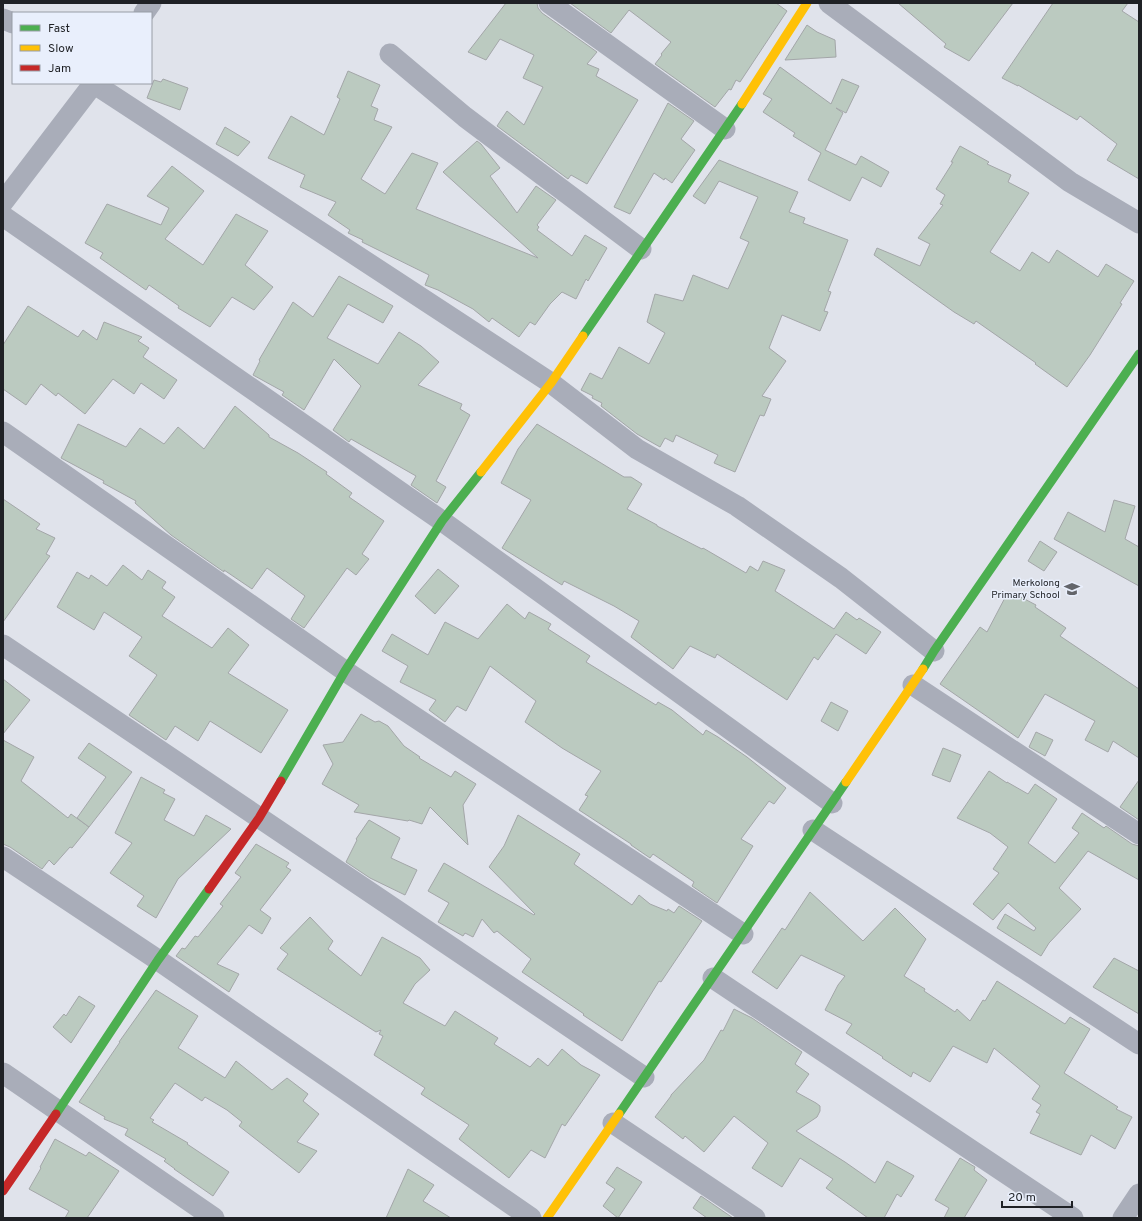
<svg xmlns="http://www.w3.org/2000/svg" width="1142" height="1221" font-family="Overpass,sans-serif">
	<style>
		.building { fill: #bbcac0; stroke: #a3a6a8 }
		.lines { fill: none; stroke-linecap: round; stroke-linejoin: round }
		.street { stroke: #a9adb9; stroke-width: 21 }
		.fast { stroke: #4caf50; stroke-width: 9 }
		.slow { stroke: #ffc107; stroke-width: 9 }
		.jam { stroke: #c62828; stroke-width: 9 }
		.labels { text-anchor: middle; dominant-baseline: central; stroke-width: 3; stroke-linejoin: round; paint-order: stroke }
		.poi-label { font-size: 10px; fill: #1f2125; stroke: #e9effc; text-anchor: end }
	</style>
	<rect width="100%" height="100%" fill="#e0e3eb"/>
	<!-- building -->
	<g class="building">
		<path d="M506,3H537L538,8L542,13L597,52L587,64L599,69L596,76L638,100L587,184L571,175L568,179L497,126L507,111L524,125L543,87L523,78L534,55L500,39L486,60L468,52Z"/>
		<path d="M570,3H776L787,11L740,82L736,80L731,90L729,89L715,107L655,64L662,55L661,54L671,42L629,10L611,33Z"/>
		<path d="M898,3H1013L969,61L944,47L946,44Z"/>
		<path d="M1053,3H1128L1122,11L1139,22V179L1107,160L1117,144L1080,116L1077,120L1018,85V86L1002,78Z"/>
		<path d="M807,25L817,32L835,40L836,57L785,60Z"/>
		<path d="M780,67L831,104L842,79L859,86L846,113L836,108L843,113L825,150L856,165L861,156L889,172L881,187L862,177L850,201L808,180L821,153L793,136L795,133L763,112L772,99L763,94Z"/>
		<path d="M348,71L380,85L371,106L378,109L374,120L392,127L361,179L385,194L412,153L438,163L416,209L538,258L443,172L477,141L481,144L500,168L490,176L517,213L536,186L556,200L537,225L539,227L537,230L572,256L585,235L607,248L588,281L586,279L576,299L562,292L550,304L535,325L530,322L519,337L492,318L489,322L473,309L438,290L425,285L429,275L362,242L363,240L348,233L350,230L328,215L336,202L300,187L305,175L268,158L291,116L324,135L340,99L337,97Z"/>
		<path d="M163,79L188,88L180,110L147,98L154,80L161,82Z"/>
		<path d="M668,103L694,121L681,139L695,150L672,183L665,178L664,180L654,173L630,214L614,207Z"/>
		<path d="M225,127L250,142L238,156L216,144Z"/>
		<path d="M960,146L989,162L987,164L1011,175L1008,182L1029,193L990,252L1020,271L1032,252L1049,263L1057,250L1098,277L1106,264L1134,281L1120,303L1122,304L1090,355L1067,387L1035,364L1036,363L976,321L974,324L954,312L874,255L877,248L920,266L930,244L918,238L943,205L940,204L945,195L936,189L953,162H951Z"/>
		<path d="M719,160L798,192L789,212L805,218L803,223L848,240L828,291L831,292L824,311L828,312L820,331L782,315L769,348L786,361L762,396L771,399L764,416L760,415L735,472L714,463L718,455L676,435L673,442L665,438L660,447L637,434L601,406L602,403L592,398L593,396L581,390L590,373L602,379L619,347L649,364L665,333L647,322L655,294L683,301L693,275L728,289L749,242L740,238L758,197L719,181L705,204L693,196Z"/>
		<path d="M172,166L204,191L165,239L203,265L236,214L268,231L245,265L273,287L254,310L232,297L210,327L178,308L179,306L149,285L146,290L100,258L103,253L85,243L107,204L161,225L169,208L147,196Z"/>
		<path d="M339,276L393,306L383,323L348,304L327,338L378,364L399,332L421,346L439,362L418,385L462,404L460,409L470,415L436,481L446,487L437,503L411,485L416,476L351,439L349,442L333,430L361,386L334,359L304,410L282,395L284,392L253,375L260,361L259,360L293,302L313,317Z"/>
		<path d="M28,306L78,337L83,330L97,340L104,322L142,337L138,341L149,348L143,357L177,380L164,399L141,383L134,394L113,379L85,414L58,393L56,396L41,384L26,405L3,389V345Z"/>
		<path d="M235,406L269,435V437L298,453L327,472L326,474L352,493L349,497L384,521L362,554L369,559L356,575L347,568L304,628L291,619L305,596L267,568L252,589L224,570V572L171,535L135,503L136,501L103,483L104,481L61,458L78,424L126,447L140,428L164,444L178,427L204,449Z"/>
		<path d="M537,424L624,477H631L642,484L627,509L657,525V526L702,549L703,548L746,573L750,566L758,571L763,561L785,570L775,591L834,629L846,612L857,620L859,618L881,632L866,654L836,634L818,660L814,657L787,700L717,654L715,658L690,646L673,669L631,637L639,621L614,606L564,581L562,585L502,548L531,500L501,483L518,449Z"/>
		<path d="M3,499L40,524L36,529L55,538L46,554L50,556L3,622Z"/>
		<path d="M1114,500L1135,506L1125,539L1139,547V586L1054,539L1068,512L1105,532Z"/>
		<path d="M1040,541L1057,552L1044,571L1028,561Z"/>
		<path d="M123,565L142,580L148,570L166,582L162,588L175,597L162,616L212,648L228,628L249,645L228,673L288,710L261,753L210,721L198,741L175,726L166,740L129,715L157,675L129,656L142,637L104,612L94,630L57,607L77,572L89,579L91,575L107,586Z"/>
		<path d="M438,569L459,586L435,614L415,596Z"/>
		<path d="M1008,592L1014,595L1015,594L1036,605L1035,607L1066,628L1060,636L1139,689V758L1113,741L1108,752L1085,740L1095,721L1045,694L1018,738L940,684L980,627L987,632Z"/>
		<path d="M507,604L525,619L529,612L551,624L548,629L590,656L586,662L656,705L658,702L672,710L703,735L706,730L718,737L747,757L786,788L774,804L769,801L741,839L753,846L717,903L692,886L694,882L653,854L650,858L631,845V844L579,810L588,796L585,795L601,771L562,748L525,722L536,701L490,666L466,711L457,706L445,722L429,710L436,700L400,682L408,666L382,651L392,634L428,655L445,622L478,639Z"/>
		<path d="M3,679L30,700L3,734Z"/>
		<path d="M831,702L848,711L838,731L821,721Z"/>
		<path d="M361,714L375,722L379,721L388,726L404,746L420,757L419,758L451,777L455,771L476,784L463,805L468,845L430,807L422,824L409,820L408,821L354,812L359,805L322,784L333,764L323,745L343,742Z"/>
		<path d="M1036,732L1053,740L1045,756L1029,747Z"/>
		<path d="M3,740L34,757L21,781L68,818L71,814L89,827L72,848L70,847L54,865L49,860L42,869L10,847L3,844Z"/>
		<path d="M89,743L132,772L89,827L77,818L106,777L78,758Z"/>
		<path d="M943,748L961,755L950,782L932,775Z"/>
		<path d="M989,771L1007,783V782L1028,794L1035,784L1057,799L1028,843L1055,863L1079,833L1072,828L1082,813L1104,828L1106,826L1132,844L1139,846V880L1088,851L1059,888L1081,909L1049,943L1041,956L997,928L1005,914L1034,931L1036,928L1008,903L993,920L973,904L999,873L993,869L1008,847L990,833L957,818Z"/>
		<path d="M141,777L165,790L163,793L175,799L164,820L194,836L206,815L231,829L178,879L156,918L137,906L144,896L110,873L132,843L115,833Z"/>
		<path d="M1139,780V820L1120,807Z"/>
		<path d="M518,815L580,854L574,864L632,905L639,895L650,904L667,911L668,909L674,913L679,906L702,921L661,982L659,981L622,1041L583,1015L584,1014L522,972L531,959L497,931L494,933L482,919L473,937L465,933L463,936L438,922L449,903L428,891L444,863L534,915L535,914L489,867L504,846Z"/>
		<path d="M369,820L400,838L391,858L417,870L405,895L370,878L346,862L357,840L356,839Z"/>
		<path d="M256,844L289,863L286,867L291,870L260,910L271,918L262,934L249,925L217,964L239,974L229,992L176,956L182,948L185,949L195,936L198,937L223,906L220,904L241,877L235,873Z"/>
		<path d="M810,892L863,941L895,908L926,939L904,976L925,989L924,991L955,1012L957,1009L970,1021L983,1000L985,1001L997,981L1065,1024L1070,1017L1090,1029L1064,1073L1118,1107L1116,1109L1132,1117L1115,1149L1091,1135L1081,1155L1030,1133L1040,1114L1036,1112L1041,1105L1032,1099L1040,1086L994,1048L987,1063L953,1046L930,1082L913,1072L911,1077L882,1058L883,1057L846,1033L852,1024L825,1010L838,985L845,976L801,955L777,989L752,972L782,928L785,930Z"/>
		<path d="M310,917L333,941L328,949L361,976L382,937L420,958L430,970L415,984L403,1003L445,1026L455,1011L498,1038L494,1044L530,1067L538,1058L548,1066L562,1049L581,1065L600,1075L565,1126L562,1124L545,1158L531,1150L509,1178L459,1139L469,1125L421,1094L425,1088L374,1055L383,1036L379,1034L381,1030L376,1032L277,969L288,954L280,948Z"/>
		<path d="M1114,958L1139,971V1014L1093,987Z"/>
		<path d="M156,990L198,1016L178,1048L183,1051L225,1078L236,1061L272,1090L287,1078L308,1094L303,1101L319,1114L297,1142L317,1151L299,1173L239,1126L242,1122L227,1110L205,1097L202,1101L175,1083L150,1118L154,1120L152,1122L188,1143L187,1144L229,1172L213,1196L174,1169H175L164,1161L166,1159L125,1135L128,1129L104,1119L105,1117L79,1102L120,1042H119Z"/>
		<path d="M79,996L95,1006L71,1043L53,1027L64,1014L66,1016Z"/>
		<path d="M734,1009L752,1018L802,1052L795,1064L809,1074L796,1092L816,1103L820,1106V1111L817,1117L796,1131L845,1162L875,1183L887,1161L914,1176L901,1197L897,1194L884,1218H868L826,1188L833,1179L800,1158L782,1187L752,1168L768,1143L734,1116L704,1152L685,1136L683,1139L655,1117L671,1096V1095L704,1060L721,1030L723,1031Z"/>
		<path d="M55,1139L86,1156L89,1152L119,1171L87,1218H65L69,1211L29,1189L41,1168L40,1167Z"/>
		<path d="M960,1158L975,1167L974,1170L987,1180L964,1218H944L949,1208L935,1200Z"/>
		<path d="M617,1167L642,1182L618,1218L603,1206L615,1189L606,1183Z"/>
		<path d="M408,1169L434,1185L423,1201L451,1218H386Z"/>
		<path d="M701,1196L733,1218H707L693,1208Z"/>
	</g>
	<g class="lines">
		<!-- street -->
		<g class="street">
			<path d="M549,3L725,129"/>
			<path d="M829,3L1070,182L1139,223"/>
			<path d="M144,13L151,3"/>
			<path d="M3,19L13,23"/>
			<path d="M390,54L465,117L641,249"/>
			<path d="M93,83L551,383L637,449L737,506L841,578L934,651"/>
			<path d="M3,202L94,83"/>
			<path d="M3,216L442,521L832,803"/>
			<path d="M3,432L345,671L743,934"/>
			<path d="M3,645L644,1077"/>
			<path d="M913,685L1139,834"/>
			<path d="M813,830L1139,1044"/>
			<path d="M3,857L158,960L531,1218"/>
			<path d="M713,978L1073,1218"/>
			<path d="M3,1073L214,1218"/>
			<path d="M613,1123L755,1218"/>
			<path d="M1123,1218L1139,1194"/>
		</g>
		<!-- fast -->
		<g class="fast">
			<path d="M583,336L742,104"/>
			<path d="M923,669L934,651L1139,354"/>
			<path d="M281,781L345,671L442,521L481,472"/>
			<path d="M56,1114L158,960L209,889"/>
			<path d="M619,1114L846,782"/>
		</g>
		<!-- slow -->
		<g class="slow">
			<path d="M742,104L807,3"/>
			<path d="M481,472L551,383L583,336"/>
			<path d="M846,782L923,669"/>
			<path d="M547,1218L619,1114"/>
		</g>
		<!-- jam -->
		<g class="jam">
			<path d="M209,889L259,818L281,781"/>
			<path d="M3,1191L56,1114"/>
		</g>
	</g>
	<!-- icons -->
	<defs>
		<symbol id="school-bare" viewBox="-9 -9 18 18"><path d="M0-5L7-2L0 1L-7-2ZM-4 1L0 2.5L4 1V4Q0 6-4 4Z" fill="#63656a" stroke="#e9effc" stroke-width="2.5" paint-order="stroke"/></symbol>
	</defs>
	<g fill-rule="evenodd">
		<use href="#school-bare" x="1061" y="578" width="22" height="22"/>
	</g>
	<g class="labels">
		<!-- poi labels -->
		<g class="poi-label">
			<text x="1060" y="583">Merkolong<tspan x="1060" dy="12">Primary School</tspan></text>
		</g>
	</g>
	<!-- border -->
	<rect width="1142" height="1221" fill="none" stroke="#1f2125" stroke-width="8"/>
	<!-- legend -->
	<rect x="12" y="12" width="140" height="72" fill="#e9effc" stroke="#989da6"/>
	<rect x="20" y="25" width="20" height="6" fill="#4caf50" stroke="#989da6"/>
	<text x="48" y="32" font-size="12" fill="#1f2125">Fast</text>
	<rect x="20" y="45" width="20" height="6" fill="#ffc107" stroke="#989da6"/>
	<text x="48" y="52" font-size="12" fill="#1f2125">Slow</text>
	<rect x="20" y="65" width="20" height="6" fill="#c62828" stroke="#989da6"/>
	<text x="48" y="72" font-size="12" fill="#1f2125">Jam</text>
	<!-- scale -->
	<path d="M1002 1201v6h70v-6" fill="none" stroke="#1f2125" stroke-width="2"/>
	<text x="1008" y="1201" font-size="12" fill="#1f2125" stroke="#e9effc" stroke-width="3" paint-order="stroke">20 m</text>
</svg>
